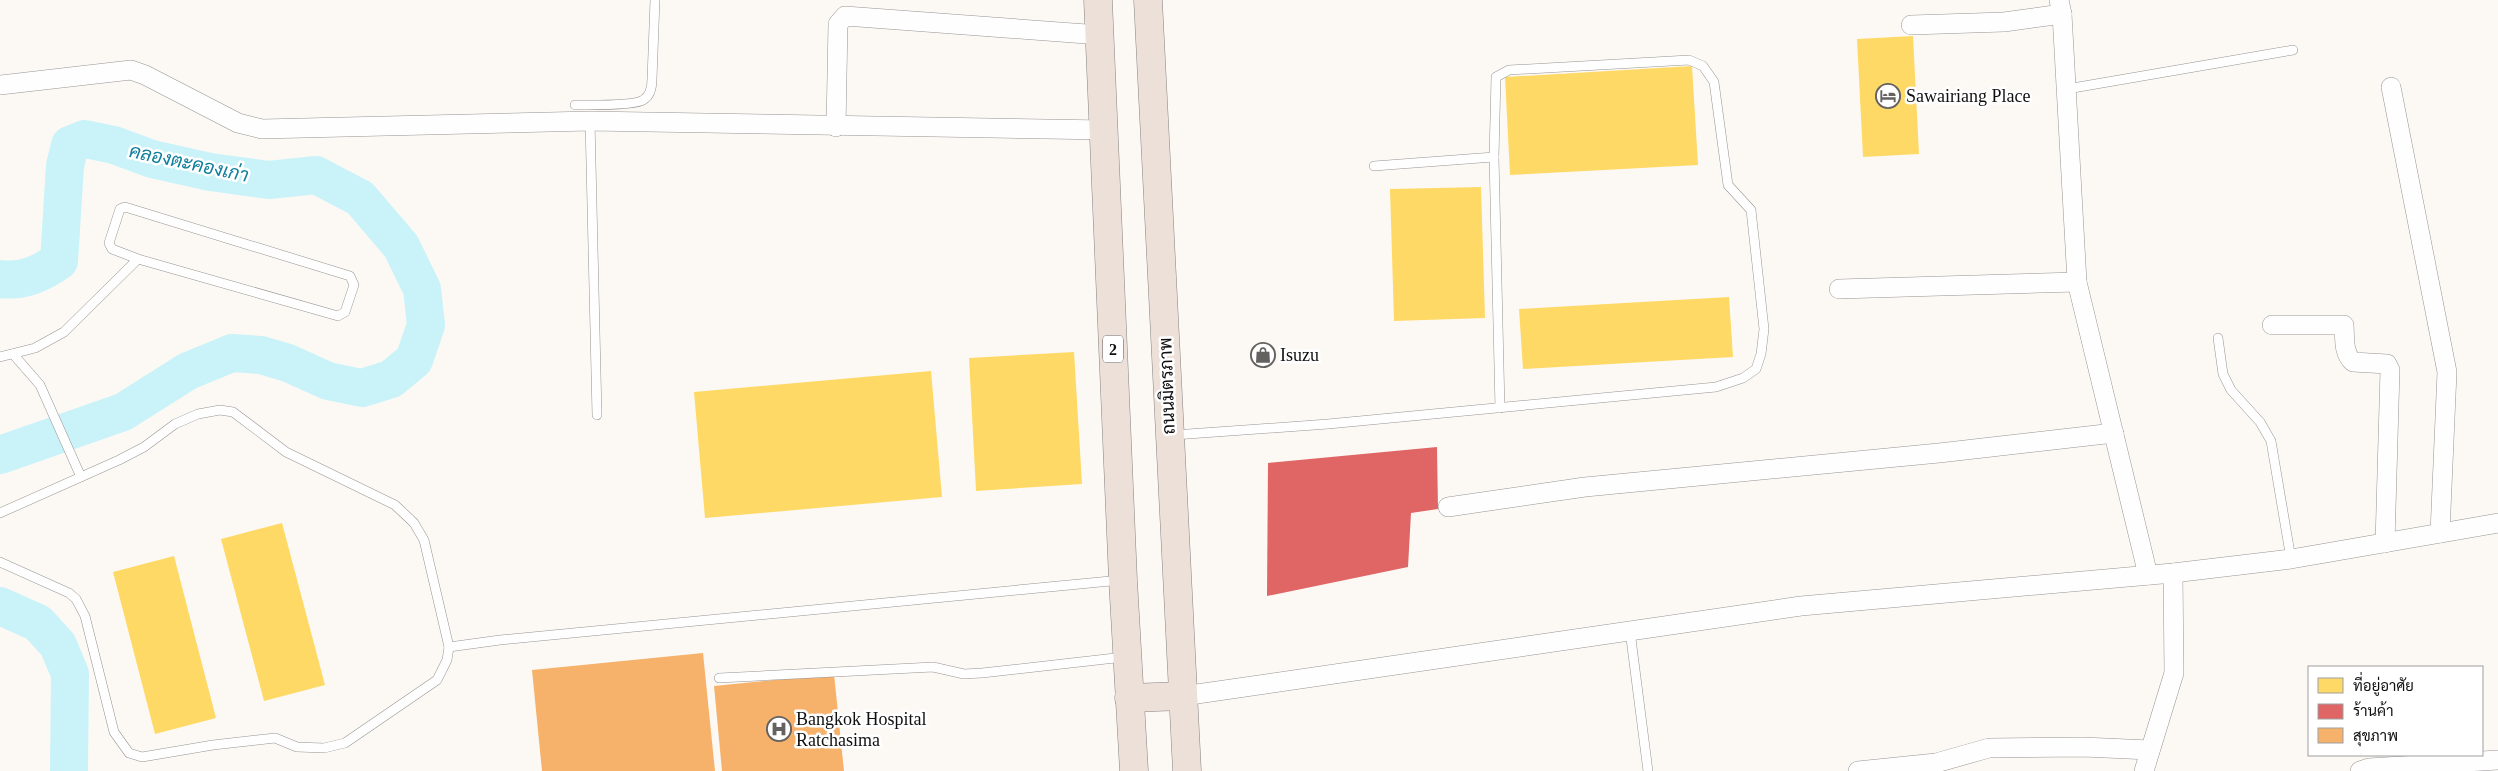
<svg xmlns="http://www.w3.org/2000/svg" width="2498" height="771" font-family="'Times New Roman',Sarabun,serif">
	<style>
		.homes { fill: #ffd966 }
		.shops { fill: #e06666 }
		.health { fill: #f6b26b }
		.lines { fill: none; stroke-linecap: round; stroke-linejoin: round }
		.river { stroke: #c9f3f8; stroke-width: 38 }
		.service-casing { stroke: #969593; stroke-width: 10 }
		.minor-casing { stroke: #969593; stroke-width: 20 }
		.trunk-casing { stroke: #848280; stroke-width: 29 }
		.service { stroke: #fffefe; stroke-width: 9 }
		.minor { stroke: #fffefe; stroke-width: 19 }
		.trunk { stroke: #ede0d8; stroke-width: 28 }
		.labels { text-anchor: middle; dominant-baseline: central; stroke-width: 5; stroke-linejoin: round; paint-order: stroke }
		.shield { fill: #fff; stroke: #585858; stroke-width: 1 }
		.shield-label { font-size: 16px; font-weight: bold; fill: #101010 }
		.poi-label { font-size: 18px; fill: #101010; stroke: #fff; text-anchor: start }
		.street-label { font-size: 18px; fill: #101010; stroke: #fff }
		.water-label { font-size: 19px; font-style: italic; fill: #0f7f9c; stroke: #fff }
	</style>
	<rect width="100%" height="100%" fill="#fcf9f5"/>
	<!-- homes -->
	<g class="homes">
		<path d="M1913,36L1919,154L1863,157L1857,39Z"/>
		<path d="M1692,66L1698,165L1510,175L1505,77Z"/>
		<path d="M1481,187L1485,318L1394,321L1390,189Z"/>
		<path d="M1729,297L1733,357L1523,369L1519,309Z"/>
		<path d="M1074,352L1082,484L976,491L969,358Z"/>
		<path d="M931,371L942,497L705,518L694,392Z"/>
		<path d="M282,523L325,685L264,701L221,539Z"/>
		<path d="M174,556L216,718L155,734L113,572Z"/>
	</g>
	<!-- shops -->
	<path class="shops" d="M1437,447L1438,509L1411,513L1408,567L1267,596L1268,463Z"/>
	<!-- health -->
	<g class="health">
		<path d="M703,653L715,771H542L532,670Z"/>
		<path d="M834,674L844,771H722L714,686Z"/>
	</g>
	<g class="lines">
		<!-- river -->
		<g class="river">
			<path d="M0,279C23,282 40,274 59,261L65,166L70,145L85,139L114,145L152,159L210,172L269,180L316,175L360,198L401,246L422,289L426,325L414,360L391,379L362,388L328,381L288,363L261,355L232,353L188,371L123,412L0,455"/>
			<path d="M0,606L38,623L58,645L70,674L69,771"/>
		</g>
		<defs>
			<g id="service">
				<path d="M2067,89L2293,50"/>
				<path d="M575,105C587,105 635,106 643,100C650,96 652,87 652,79L655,0"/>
				<path d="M590,121L597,415"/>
				<path d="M1494,157L1500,408"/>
				<path d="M2218,338L2223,374L2231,390L2260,422L2271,441L2291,559"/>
				<path d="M13,354L40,385L81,477"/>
				<path d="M0,357L35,348L64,332L138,259L338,316L345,312L354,285L350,276L125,207L120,209L109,243L112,249L138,259"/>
				<path d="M1174,435L1328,424L1716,387L1743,378L1756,369L1761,354L1764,329L1751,210L1728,185L1714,82L1703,66L1689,60L1509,70L1496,77L1494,157L1374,166"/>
				<path d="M0,513L119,460L144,447L175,424L198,414L220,410L233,412L286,452L395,505L414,523L424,540L449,647L447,660L437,680L345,743L324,748L297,747L275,738L213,745L142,757L129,753L114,732L85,616L76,599L69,593L0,562"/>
				<path d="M1630,631L1648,771"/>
				<path d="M449,647L500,640L1121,580"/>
				<path d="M719,678L933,667L964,674L982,673L1124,657"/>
			</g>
			<g id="minor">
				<path d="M2059,0L2062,14L2077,282L2148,575"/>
				<path d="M1911,25L2004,22L2062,14"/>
				<path d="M0,85L131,70L145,75L238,123L262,129L590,121L1105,130"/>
				<path d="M2391,87L2447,372L2440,533"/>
				<path d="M836,127L838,24L845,16L1100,35"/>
				<path d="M1839,289L2077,282"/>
				<path d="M2272,325H2344C2345,339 2343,353 2353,362L2387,364L2390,370L2385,543"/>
				<path d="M1448,507L1585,487L1939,453L2114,433"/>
				<path d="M1183,696L1801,606L2173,573L2291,559L2498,523"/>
				<path d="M1858,771L1936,763L1989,748L2083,747L2150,750"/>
				<path d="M2144,771L2174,673L2173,573"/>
				<path d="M2360,771L2369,768L2498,760"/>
			</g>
			<g id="trunk">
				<path d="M1098,0L1123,580L1134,771"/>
				<path d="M1148,0L1187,771"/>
				<path d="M1129,698L1183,696"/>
			</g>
		</defs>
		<!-- service casing -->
		<use href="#service" class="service-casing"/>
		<!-- minor casing -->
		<use href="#minor" class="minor-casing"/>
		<!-- trunk casing -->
		<use href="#trunk" class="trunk-casing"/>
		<!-- service -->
		<use href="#service" class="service"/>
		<!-- minor -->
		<use href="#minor" class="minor"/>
		<!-- trunk -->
		<use href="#trunk" class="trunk"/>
	</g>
	<!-- icons -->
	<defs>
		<symbol id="hotel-ring" viewBox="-11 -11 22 22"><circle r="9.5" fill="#fff" stroke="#636260" stroke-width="1.5"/><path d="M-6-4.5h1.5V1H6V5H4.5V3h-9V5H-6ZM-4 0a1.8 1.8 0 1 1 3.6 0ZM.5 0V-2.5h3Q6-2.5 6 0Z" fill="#636260"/></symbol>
		<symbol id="shop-ring" viewBox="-11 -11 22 22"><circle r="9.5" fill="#fff" stroke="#636260" stroke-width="1.5"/><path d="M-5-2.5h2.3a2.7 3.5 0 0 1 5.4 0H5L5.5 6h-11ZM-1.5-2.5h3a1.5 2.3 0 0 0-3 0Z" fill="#636260"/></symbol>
		<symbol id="hospital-ring" viewBox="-11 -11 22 22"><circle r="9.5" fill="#fff" stroke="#636260" stroke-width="1.5"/><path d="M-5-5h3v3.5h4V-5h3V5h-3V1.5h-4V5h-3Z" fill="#636260"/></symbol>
	</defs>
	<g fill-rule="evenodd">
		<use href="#hotel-ring" x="1874" y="82" width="28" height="28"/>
		<use href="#shop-ring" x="1249" y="341" width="28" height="28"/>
		<use href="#hospital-ring" x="765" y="715" width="28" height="28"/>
	</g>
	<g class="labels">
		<!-- shield labels -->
		<rect class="shield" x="1103" y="335.5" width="20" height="27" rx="4"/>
		<g class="shield-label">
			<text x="1113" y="349">2</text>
		</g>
		<!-- poi labels -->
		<g class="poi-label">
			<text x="1906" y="96">Sawairiang Place</text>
			<text x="1280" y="355">Isuzu</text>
			<text x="796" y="719">Bangkok Hospital<tspan x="796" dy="21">Ratchasima</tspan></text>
		</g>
		<!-- street labels -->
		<g class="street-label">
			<text transform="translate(1167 386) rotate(-92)">ถนนมิตรภาพ</text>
		</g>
		<!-- water labels -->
		<g class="water-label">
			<text transform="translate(189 163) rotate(12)">คลองตะคองเก่า</text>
		</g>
	</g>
	<!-- legend -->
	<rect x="2308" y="666" width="175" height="90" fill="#ffffff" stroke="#9f9f9f"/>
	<rect x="2318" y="678" width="25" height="15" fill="#ffd966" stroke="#9f9f9f"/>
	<text x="2353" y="691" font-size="15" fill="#101010">ที่อยู่อาศัย</text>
	<rect x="2318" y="704" width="25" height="15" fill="#e06666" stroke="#9f9f9f"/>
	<text x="2353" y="716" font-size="15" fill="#101010">ร้านค้า</text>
	<rect x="2318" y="728" width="25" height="15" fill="#f6b26b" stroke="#9f9f9f"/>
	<text x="2353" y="741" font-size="15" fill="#101010">สุขภาพ</text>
</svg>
